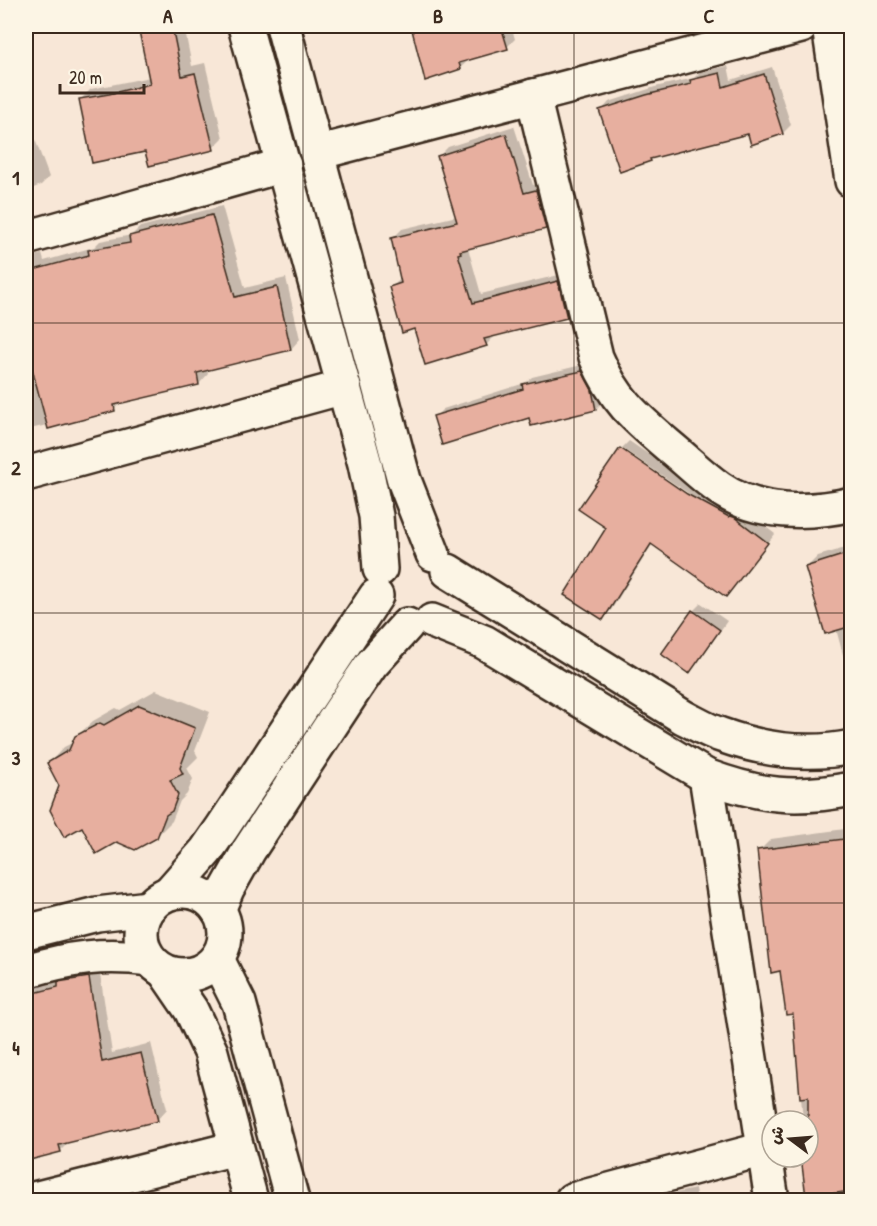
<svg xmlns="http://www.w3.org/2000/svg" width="877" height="1226" font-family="'Patrick Hand','Playpen Sans Arabic',sans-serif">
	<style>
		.shadow { fill: #0003 }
		.building { fill: #e7af9f; stroke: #3b2a1e; stroke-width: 1.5 }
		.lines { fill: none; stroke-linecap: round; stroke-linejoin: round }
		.minor-casing { stroke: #3b2a1e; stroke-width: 38 }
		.minor { stroke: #fcf5e5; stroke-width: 33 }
		.grid { fill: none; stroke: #3b2a1e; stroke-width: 1.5; stroke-opacity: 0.55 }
		.neatline { fill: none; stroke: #3b2a1e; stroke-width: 2 }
		.grid-label { font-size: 20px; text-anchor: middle; font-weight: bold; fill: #3b2a1e }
	</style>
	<rect width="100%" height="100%" fill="#f8e7d7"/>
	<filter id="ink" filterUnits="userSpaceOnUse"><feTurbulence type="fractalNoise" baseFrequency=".0167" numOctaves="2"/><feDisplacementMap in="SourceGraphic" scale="12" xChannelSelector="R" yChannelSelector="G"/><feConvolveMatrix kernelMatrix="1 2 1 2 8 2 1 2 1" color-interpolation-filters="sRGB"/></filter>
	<g filter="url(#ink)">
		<!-- shadow -->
		<g class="shadow">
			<path d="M140,26H184L192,66L205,63L223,138L213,148L146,151L80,100L91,89L150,77Z"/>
			<path d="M412,26H511L515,39L507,47L469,60L460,68L426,79Z"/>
			<path d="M728,66L731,80L772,67L791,125L783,133L749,132L653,157L650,160L601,111L609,102L655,87L694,78L700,72Z"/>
			<path d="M26,115L49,177L41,185L26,191Z"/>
			<path d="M514,126L533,185L545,181L554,219L545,228L468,248L481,294L567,273L576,307L567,317L495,336L486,345L415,327L390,288L402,278L393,238L402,229L457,216L439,156L448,147Z"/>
			<path d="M222,206L245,288L286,278L300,339L291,349L207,369L208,374L199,384L122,402L114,409L26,430V258L42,254L44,261L94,247L100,241L132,235L140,227Z"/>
			<path d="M590,363L604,401L596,409L530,416L435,417L443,409L525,383L532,377Z"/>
			<path d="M629,441L695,486L742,509L775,534L726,595L653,543L611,610L603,618L566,595L694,497L622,448Z"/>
			<path d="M852,546V688L836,629L807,567L818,556Z"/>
			<path d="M701,603L727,621L697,664L689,672L693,611Z"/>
			<path d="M156,690L210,712L195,751L198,757L187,768L193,779L187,794L180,801L172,821L156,837L61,786L49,763L64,747L74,742L76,737L93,721L116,708L120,710Z"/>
			<path d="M852,828V1200H815L802,1157H808V1121H803L794,1013L782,970L759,851L771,839Z"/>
			<path d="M99,967L112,1053L151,1043L167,1109L157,1120L70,1141L60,1151L26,1159V988L63,979L70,972Z"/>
			<path d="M695,1189L697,1200H657L662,1196Z"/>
		</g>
		<!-- building -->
		<g class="building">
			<path d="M138,26H172L182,76L195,73L214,150L149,166L145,152L92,163L79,99L109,94L150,84Z"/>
			<path d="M411,26H501L508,49L459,63L461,69L425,81Z"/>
			<path d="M720,73L723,87L764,74L783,134L751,145L748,134L650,159L651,161L620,172L599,110L646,95L691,84L690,80Z"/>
			<path d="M506,134L524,193L536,190L546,229L460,251L461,253L458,254L473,303L558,281L567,318L484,339L487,346L425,365L414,329L402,333L389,287L401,283L391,238L457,222L437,156Z"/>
			<path d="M212,215L235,297L277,287L291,350L197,373L199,385L114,405L115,411L48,429L26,346V272L89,255L88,250L130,243L129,236Z"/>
			<path d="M582,371L592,390L596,410L531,426L529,418L442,445L433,416L523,389L522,384Z"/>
			<path d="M620,448L687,494L729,517L730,516L734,517L768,543L726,597L651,544L603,620L564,595L606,528L578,509Z"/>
			<path d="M843,555L852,586V626L825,634L805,567Z"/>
			<path d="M692,610L720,630L689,674L661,654Z"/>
			<path d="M139,705L195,728L180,768L183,774L170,780L178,795L172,811L166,815L157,838L135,850L117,842L96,854L82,827L64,837L50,810L59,786L47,763L69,750L75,736L100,723L104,725Z"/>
			<path d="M852,838V1191L806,1197L801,1157H808V1097L800,1098L793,1014L786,1015L780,971L771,973L757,850Z"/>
			<path d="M89,977L102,1062L141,1053L158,1121L59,1145L61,1152L26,1161V995L58,987V982Z"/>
		</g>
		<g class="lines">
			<defs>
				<g id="minor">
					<path d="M245,26L365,464L376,516L380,569"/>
					<path d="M283,26L404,480L433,554"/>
					<path d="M829,26L852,181"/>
					<path d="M533,96L596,357C614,400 636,418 670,447C687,461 702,476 719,488C757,515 809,514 852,504"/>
					<path d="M317,153L801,26"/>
					<path d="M26,238L284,165"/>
					<path d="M26,474L344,387"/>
					<path d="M448,571L683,717C695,723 708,731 721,735C763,750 808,756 852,747"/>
					<path d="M432,621L484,642L706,776C760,796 795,800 852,789"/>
					<path d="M706,776L772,1200"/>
					<circle cx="183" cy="933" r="42"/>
					<path d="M169,893L206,851L222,828L376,596"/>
					<path d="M218,910L227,889L249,850L356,687L371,665L407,625"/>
					<path d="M26,932L97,914L149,908"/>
					<path d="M217,959L239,1003L292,1200"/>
					<path d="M26,971C69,958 104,953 149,959"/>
					<path d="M165,972L191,1010L211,1052L251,1200"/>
					<path d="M30,1200L236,1148"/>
					<path d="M572,1200L764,1149"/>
				</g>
			</defs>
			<!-- minor casing -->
			<use href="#minor" class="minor-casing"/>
			<!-- minor -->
			<use href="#minor" class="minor"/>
		</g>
	</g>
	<!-- grid -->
	<path class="grid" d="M303,26V1200M574,26V1200M26,323H852M26,613H852M26,903H852"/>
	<!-- margin -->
	<rect width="877" height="1226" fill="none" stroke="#fcf5e5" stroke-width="66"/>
	<!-- north arrow -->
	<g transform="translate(790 1139) rotate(286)"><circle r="28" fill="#fcf5e5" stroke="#afa495" stroke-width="1.5"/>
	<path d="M0-4.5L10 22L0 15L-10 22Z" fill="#3b2a1e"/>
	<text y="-9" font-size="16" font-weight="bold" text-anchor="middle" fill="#3b2a1e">ش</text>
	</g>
	<!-- scale -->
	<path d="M60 84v9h84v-9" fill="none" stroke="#3b2a1e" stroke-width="3"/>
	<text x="69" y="84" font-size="18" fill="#3b2a1e" stroke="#fcf5e5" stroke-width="4.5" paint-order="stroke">20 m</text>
	<rect x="33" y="33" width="811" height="1160" class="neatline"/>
	<g class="grid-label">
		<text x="168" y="23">A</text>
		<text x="438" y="23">B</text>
		<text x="709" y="23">C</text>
		<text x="16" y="185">1</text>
		<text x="16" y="475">2</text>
		<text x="16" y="765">3</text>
		<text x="16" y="1055">4</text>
	</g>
</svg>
